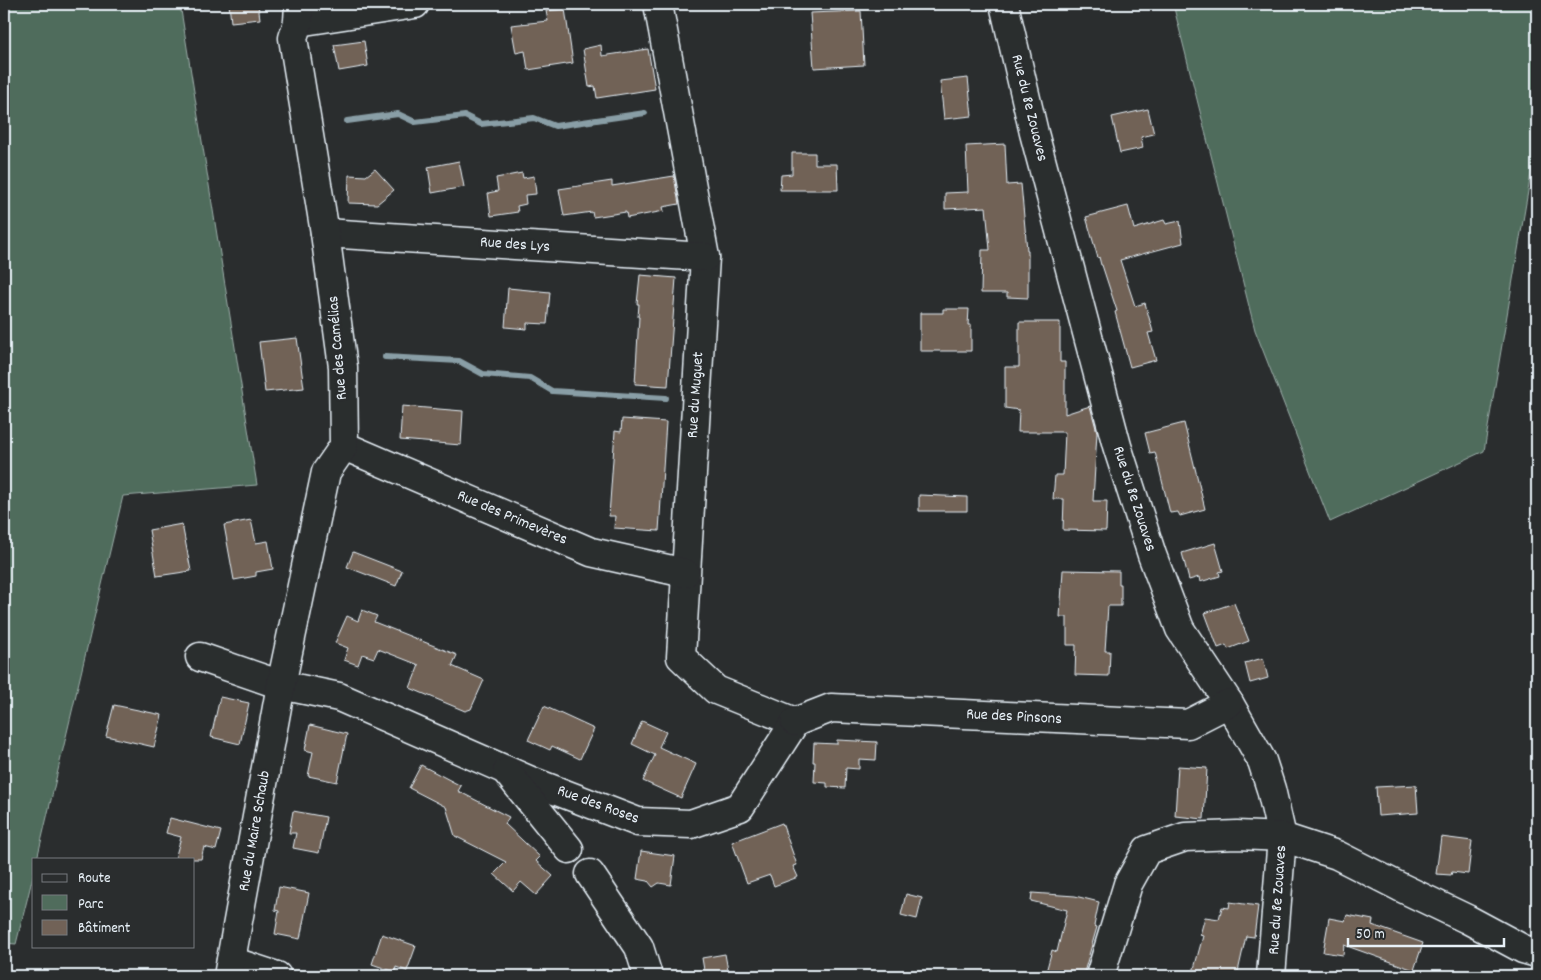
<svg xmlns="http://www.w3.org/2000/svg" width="1541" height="980" font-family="Dekko,sans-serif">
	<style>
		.green { fill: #506c5c; stroke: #9caeaa }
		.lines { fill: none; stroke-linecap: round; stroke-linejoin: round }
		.stream { stroke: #899ea6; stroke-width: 6 }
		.building { fill: #716257; stroke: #e8f1f8 }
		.minor-casing { stroke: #e8f1f8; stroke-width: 31 }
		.minor { stroke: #2a2d2e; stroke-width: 28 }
		.labels { text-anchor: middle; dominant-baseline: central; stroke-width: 5; stroke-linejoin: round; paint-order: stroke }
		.street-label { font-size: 16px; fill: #e8f1f8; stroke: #2a2d2e }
	</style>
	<rect width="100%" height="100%" fill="#2a2d2e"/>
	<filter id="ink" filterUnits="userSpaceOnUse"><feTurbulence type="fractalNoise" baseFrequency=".02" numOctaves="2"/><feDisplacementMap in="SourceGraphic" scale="10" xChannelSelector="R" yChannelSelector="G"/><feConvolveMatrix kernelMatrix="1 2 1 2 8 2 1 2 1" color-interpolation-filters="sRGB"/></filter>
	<g filter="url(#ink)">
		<!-- green -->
		<g class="green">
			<path d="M4,4H180L257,485L123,496L37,859H34V872L16,944L4,943Z"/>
			<path d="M1173,4H1537V138L1484,451L1330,522L1255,330Z"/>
		</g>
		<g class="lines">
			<!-- stream -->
			<g class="stream">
				<path d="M347,121L398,114L415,122L465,116L481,124L534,118L555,126L645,113"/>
				<path d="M385,357L459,361L483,374L530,378L552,391L666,398"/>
			</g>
		</g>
		<!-- building -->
		<g class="building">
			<path d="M229,4H258L260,19L231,22Z"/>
			<path d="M565,9L573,63L528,70L525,51L516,53L511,25L548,21L546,11Z"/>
			<path d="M861,11L864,65L814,68L810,13Z"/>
			<path d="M364,41L368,66L339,71L334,45Z"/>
			<path d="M601,45L602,56L648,49L655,89L597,98L595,86L589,87L583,49Z"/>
			<path d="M968,78L972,116L944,119L940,81Z"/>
			<path d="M1148,109L1154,134L1141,137L1143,148L1120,153L1112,117Z"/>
			<path d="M1005,144L1007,185L1021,184L1027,250H1028V298L1007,297V293H981L982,250H990L986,207L945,209V193L968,192L966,146Z"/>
			<path d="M792,153H815V164H837L838,190H780L781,175L792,174Z"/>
			<path d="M459,161L464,187L432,193L428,167Z"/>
			<path d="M375,169L394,190L377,204L348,203L349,175L366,176Z"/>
			<path d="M522,173L523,178L534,176L536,194L525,195L526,204L517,206L518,212L491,216L488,193L498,191L496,178Z"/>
			<path d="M674,176L679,204L663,207L664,211L627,218L626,212L593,217L592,212L564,216L559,189L612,181V186Z"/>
			<path d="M1128,206L1134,229L1164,220L1166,224L1180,221L1183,243L1120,260L1135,306L1145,303L1153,332L1148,333L1156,360L1130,367L1115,312L1117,311L1102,265H1101L1099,257L1098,258L1086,217Z"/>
			<path d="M640,275L676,278L668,386L635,384L639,317H638L639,304H637Z"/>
			<path d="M508,288L550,292L547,324L527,323V329L505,327Z"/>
			<path d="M943,309H969L968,325H971V351H920V313H943Z"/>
			<path d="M1019,322H1060V362H1065V414L1090,406L1097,432L1093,501H1107L1106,531L1063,530L1064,499H1053L1055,475H1063L1065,432H1018L1019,410L1005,408V367H1019Z"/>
			<path d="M297,338L304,388L265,392L259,342Z"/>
			<path d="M402,406L463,411L461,445L400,440Z"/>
			<path d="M622,419L666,422L659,531L614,528L615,516H609L615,431L621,432Z"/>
			<path d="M1184,423L1205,509L1180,516L1178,512L1170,513L1155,452L1150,453L1145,433Z"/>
			<path d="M919,495L967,497V511H919Z"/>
			<path d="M251,520L256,543L268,541L273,569L256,572V576L234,580L224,525Z"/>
			<path d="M182,524L191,571L157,576L149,530Z"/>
			<path d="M1215,543L1223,571L1219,572L1220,576L1200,582L1199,577L1189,580L1182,553Z"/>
			<path d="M353,552L402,571L396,586L347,567Z"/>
			<path d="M1063,570L1119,571V584H1121V606H1108L1105,651H1110L1109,676L1075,675L1076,645H1067V617H1060Z"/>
			<path d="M1234,603L1249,641L1228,649L1226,645L1218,648L1205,613Z"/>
			<path d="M362,610L377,616L374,622L457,655L452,666L484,680L471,709L465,711L410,688L419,665L378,649L374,658L362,654L358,665L344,660L348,648L335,643L347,616L358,621Z"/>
			<path d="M1263,658L1268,678L1250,683L1245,663Z"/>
			<path d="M220,697L249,703L240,744L211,737Z"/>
			<path d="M114,705L162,715L154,747L106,736Z"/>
			<path d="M544,706L594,729L580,759L552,746L550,750L528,740Z"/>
			<path d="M642,721L666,732L659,747L696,764L681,798L643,781L655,755L632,744Z"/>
			<path d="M310,725L347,734L337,782L308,776L313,752L305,750Z"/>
			<path d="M837,740L877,742L876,760L859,759V769L846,768L845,788L827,787V783L814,782L815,762H813L814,743L837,744Z"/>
			<path d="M421,765L461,786L458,791L509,817L505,824L540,857L536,861L553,876L536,895L521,882L513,891L494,874L506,862L455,836L446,807L409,788Z"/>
			<path d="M1178,766L1207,768L1204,819L1175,816Z"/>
			<path d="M1416,785L1418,813L1378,816L1376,787Z"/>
			<path d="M293,811L326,817L319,853L293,848L296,833H289Z"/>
			<path d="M170,818L221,831L216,850L204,847L201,859H175L181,837L166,833Z"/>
			<path d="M782,823L797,865L793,866L798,877L774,886L770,875L747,883L732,842Z"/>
			<path d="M1441,837L1472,841L1468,874L1452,872L1451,875L1436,874Z"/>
			<path d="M641,851L675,856L671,885L659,883L653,887L648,881L637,879Z"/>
			<path d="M279,887L309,893L300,939L275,934L279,911L275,910Z"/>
			<path d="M1032,893L1075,896L1099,902L1094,926L1097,927L1083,976H1063L1046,972L1052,950L1057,952L1067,910L1031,901Z"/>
			<path d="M906,894L922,898L917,919L901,915Z"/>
			<path d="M1230,902L1258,906L1254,937L1246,936L1237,976H1192L1203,936L1200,935L1205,917L1219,919L1222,907L1229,908Z"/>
			<path d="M1347,915L1373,920L1372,925L1423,943L1414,970L1344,945L1343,955L1323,952L1329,918L1345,921Z"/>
			<path d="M382,934L416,946L407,971L396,967L395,972L372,964Z"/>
			<path d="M725,954L729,976H705L702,958Z"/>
		</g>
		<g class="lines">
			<defs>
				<g id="minor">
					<path d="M658,4L705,257L681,657L716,690L795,722"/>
					<path d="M1004,4L1034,133L1117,446L1152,555L1180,629L1229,703L1262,761L1271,789L1282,837L1271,976"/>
					<path d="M298,22L415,4"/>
					<path d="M325,233L705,257"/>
					<path d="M344,446L591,552L685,573"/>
					<path d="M200,657L281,685L339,697L531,781L638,822L691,824L740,807L795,722"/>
					<path d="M795,722L831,708L1188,724L1229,703"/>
					<path d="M507,772L569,849"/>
					<path d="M590,874L639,947L648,976"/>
					<path d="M231,961L277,976"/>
					<path d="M228,976L281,685L326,472L344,446L343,367L325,233L293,38L298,22L299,4"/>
					<path d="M1100,976L1128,884L1147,850L1185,837L1237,835L1282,837L1337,855L1400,887L1467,919L1523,949L1537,953"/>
				</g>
			</defs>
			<!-- minor casing -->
			<use href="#minor" class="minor-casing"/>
			<!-- minor -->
			<use href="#minor" class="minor"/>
		</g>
	</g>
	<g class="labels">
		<!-- street labels -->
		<g class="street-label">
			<text transform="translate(1029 108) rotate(76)">Rue du 8e Zouaves</text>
			<text transform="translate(515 245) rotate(4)">Rue des Lys</text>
			<text transform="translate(338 348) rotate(-95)">Rue des Camélias</text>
			<text transform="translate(696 395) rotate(-86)">Rue du Muguet</text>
			<text transform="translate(1134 499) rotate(72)">Rue du 8e Zouaves</text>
			<text transform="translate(512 518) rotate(23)">Rue des Primevères</text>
			<text transform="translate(1014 717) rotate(3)">Rue des Pinsons</text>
			<text transform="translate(598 805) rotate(20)">Rue des Roses</text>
			<text transform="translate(255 831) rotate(-80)">Rue du Maire Schaub</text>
			<text transform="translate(1278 900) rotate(-86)">Rue du 8e Zouaves</text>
		</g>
	</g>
	<!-- margin -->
	<rect width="1541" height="980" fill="none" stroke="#2a2d2e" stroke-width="20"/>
	<rect x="10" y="10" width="1521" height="960" fill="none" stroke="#e8f1f8" stroke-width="2" filter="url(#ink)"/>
	<!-- legend -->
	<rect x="32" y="858" width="162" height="90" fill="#2a2d2e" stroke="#767b7f"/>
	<rect x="42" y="874" width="25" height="8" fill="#2a2d2e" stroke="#767b7f"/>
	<text x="78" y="882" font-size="15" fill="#e8f1f8">Route</text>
	<rect x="42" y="895" width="25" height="15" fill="#506c5c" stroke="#767b7f"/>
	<text x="78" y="908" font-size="15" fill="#e8f1f8">Parc</text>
	<rect x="42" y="920" width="25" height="15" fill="#716257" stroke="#767b7f"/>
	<text x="78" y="932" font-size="15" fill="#e8f1f8">Bâtiment</text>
	<!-- scale -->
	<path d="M1348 938v8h156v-8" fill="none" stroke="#e8f1f8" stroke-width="2.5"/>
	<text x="1356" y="938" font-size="15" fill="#e8f1f8" stroke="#2a2d2e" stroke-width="4" paint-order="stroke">50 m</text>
</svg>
